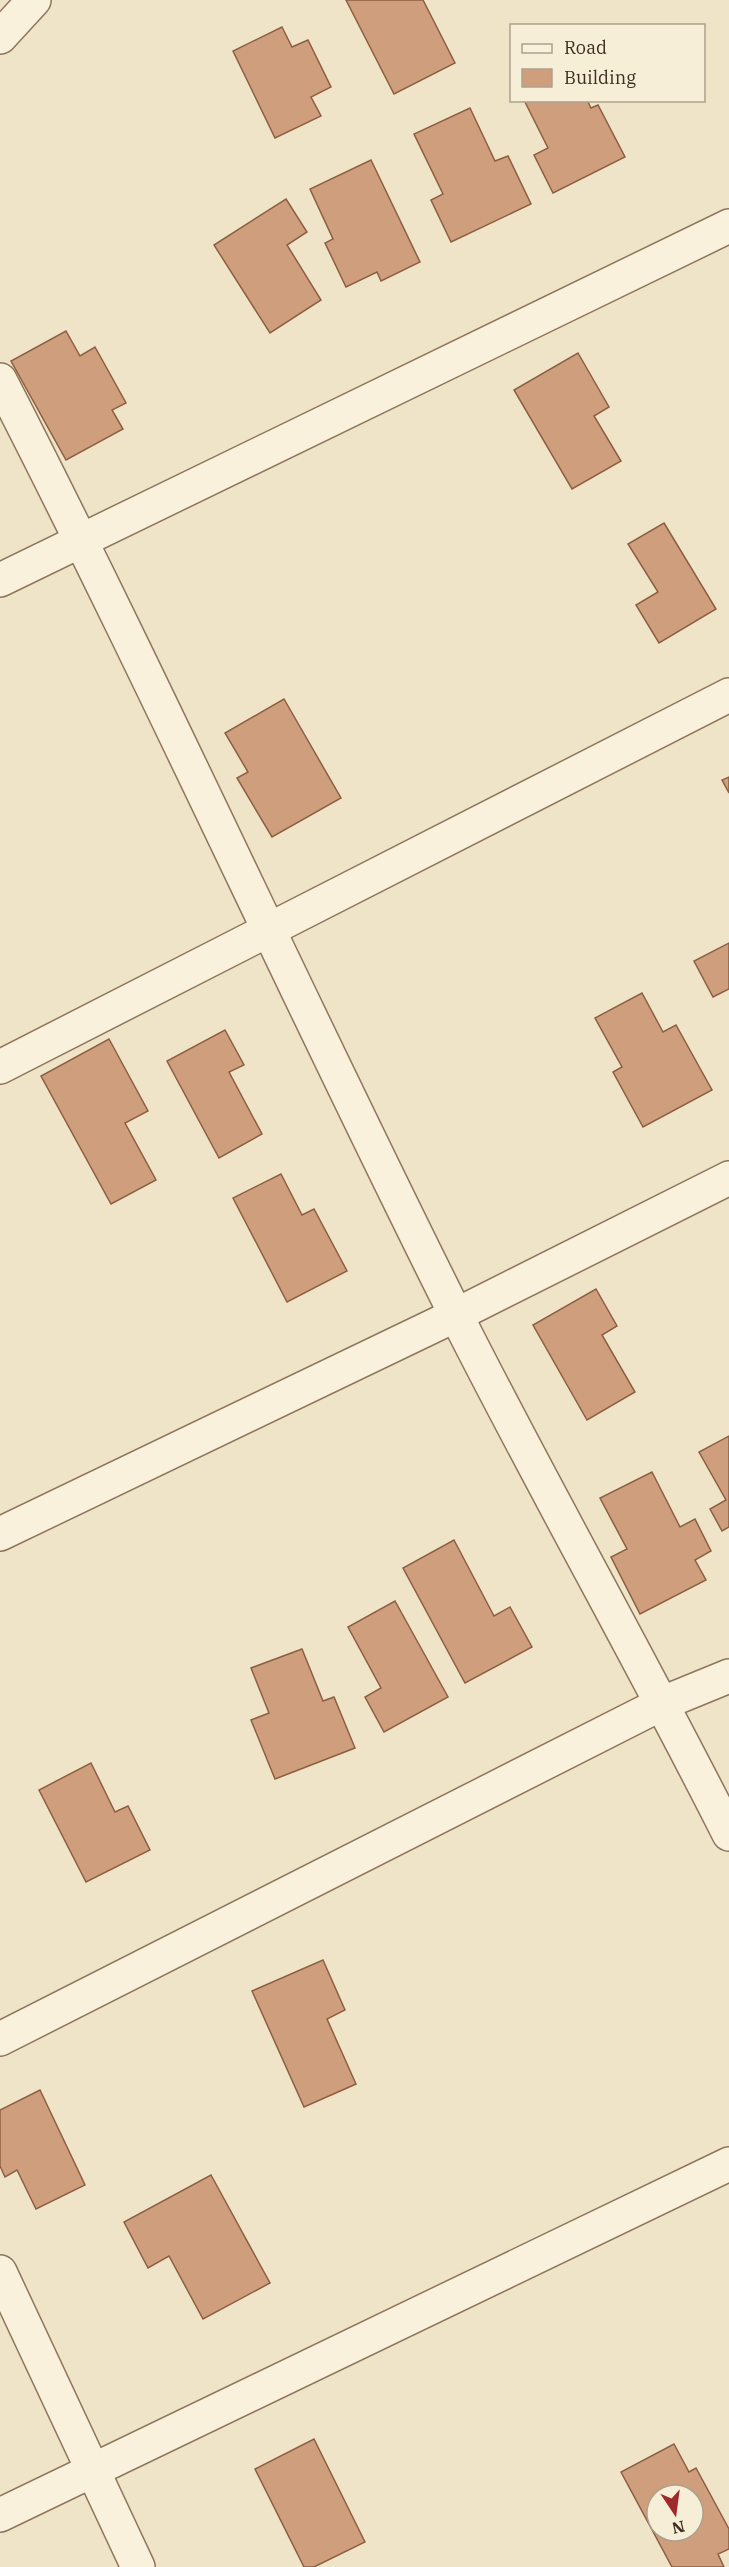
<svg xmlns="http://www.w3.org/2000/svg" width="729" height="2567" font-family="'IBM Plex Serif',serif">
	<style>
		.building { fill: #cf9f7d; stroke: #8d5f41; stroke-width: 1.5; fill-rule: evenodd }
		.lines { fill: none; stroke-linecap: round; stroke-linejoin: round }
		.street-casing { stroke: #8d765c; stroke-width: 36 }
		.street { stroke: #faf1dc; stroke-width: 33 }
	</style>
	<rect width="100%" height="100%" fill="#f0e4c8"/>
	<!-- building -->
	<g class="building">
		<path d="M346,0H423L455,63L394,94Z"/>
		<path d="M282,27L292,47L308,40L331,87L311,97L321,116L275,138L233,51Z"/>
		<path d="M524,100H587L591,108L598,105L625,157L553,193L534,155L548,148Z"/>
		<path d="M470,108L495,161L508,156L531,204L451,242L431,200L443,194L414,134Z"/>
		<path d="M371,160L420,262L381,281L377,272L346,287L325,243L333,239L310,189Z"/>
		<path d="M286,199L307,232L287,245L321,300L270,333L214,245Z"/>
		<path d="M66,331L80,356L95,347L126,403L112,410L123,429L66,460L11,361Z"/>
		<path d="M578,353L609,407L594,416L621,461L572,489L514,390Z"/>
		<path d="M664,523L716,609L659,643L636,605L658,592L628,544Z"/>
		<path d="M284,699L341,798L272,837L237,778L248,772L225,733Z"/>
		<path d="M729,777V793L722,780Z"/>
		<path d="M729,943V989L713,997L694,961Z"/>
		<path d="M642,993L663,1032L676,1025L712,1090L643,1127L613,1072L622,1067L595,1018Z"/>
		<path d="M225,1030L244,1065L229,1072L262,1134L219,1158L167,1061Z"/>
		<path d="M109,1039L148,1111L125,1123L156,1180L111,1204L41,1076Z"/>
		<path d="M281,1174L302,1215L314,1209L347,1271L287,1302L233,1198Z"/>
		<path d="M596,1289L617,1326L602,1335L635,1392L587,1420L533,1325Z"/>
		<path d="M729,1436V1527L722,1531L710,1509L726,1500L699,1452Z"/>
		<path d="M652,1472L680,1527L695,1519L711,1551L695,1560L706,1580L640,1614L611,1557L627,1549L600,1498Z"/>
		<path d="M454,1540L494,1616L510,1607L532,1647L465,1683L403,1568Z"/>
		<path d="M395,1601L448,1697L384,1732L365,1697L381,1688L348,1627Z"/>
		<path d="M302,1649L323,1701L334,1697L355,1748L275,1779L251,1720L269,1713L251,1668Z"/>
		<path d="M91,1763L115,1812L128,1806L150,1850L86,1882L39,1790Z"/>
		<path d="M323,1960L345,2010L327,2019L356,2084L304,2107L252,1991Z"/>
		<path d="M40,2090L85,2185L36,2209L17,2170L5,2177L0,2166V2110Z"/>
		<path d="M211,2175L270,2283L203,2319L169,2256L148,2268L124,2222Z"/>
		<path d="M314,2439L365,2542L314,2567H304L255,2469Z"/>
		<path d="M674,2444L689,2472L696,2468L729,2529V2549L718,2554L724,2567H672L621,2472ZM657,2495H693V2531H657Z"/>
	</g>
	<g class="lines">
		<defs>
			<g id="street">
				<path d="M0,37L34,0"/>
				<path d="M0,380C158,688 300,1004 455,1313C543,1488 641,1659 729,1834"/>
				<path d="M0,580L729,226"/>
				<path d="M0,1067L729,695"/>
				<path d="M0,1534L456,1315L729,1178"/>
				<path d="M0,2039L663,1703L729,1676"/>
				<path d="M0,2272L138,2567"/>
				<path d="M0,2515L729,2164"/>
			</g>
		</defs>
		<!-- street casing -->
		<use href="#street" class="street-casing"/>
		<!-- street -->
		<use href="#street" class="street"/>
	</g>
	<!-- legend -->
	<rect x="510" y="24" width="195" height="78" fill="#f7eed8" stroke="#ada18e" stroke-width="1.5"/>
	<rect x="522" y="44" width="30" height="9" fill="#faf1dc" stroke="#ada18e" stroke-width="1.5"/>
	<text x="564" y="54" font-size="18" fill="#3d2e20">Road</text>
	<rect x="522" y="69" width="30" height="18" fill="#cf9f7d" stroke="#ada18e" stroke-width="1.5"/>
	<text x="564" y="84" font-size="18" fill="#3d2e20">Building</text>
	<!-- north arrow -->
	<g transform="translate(675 2513) rotate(167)"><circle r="28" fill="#f7eed8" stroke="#ada18e" stroke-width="1.5"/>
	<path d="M0-4.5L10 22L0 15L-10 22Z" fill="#9e2a2b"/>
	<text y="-9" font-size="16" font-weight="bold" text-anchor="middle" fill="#3d2e20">N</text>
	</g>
</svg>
